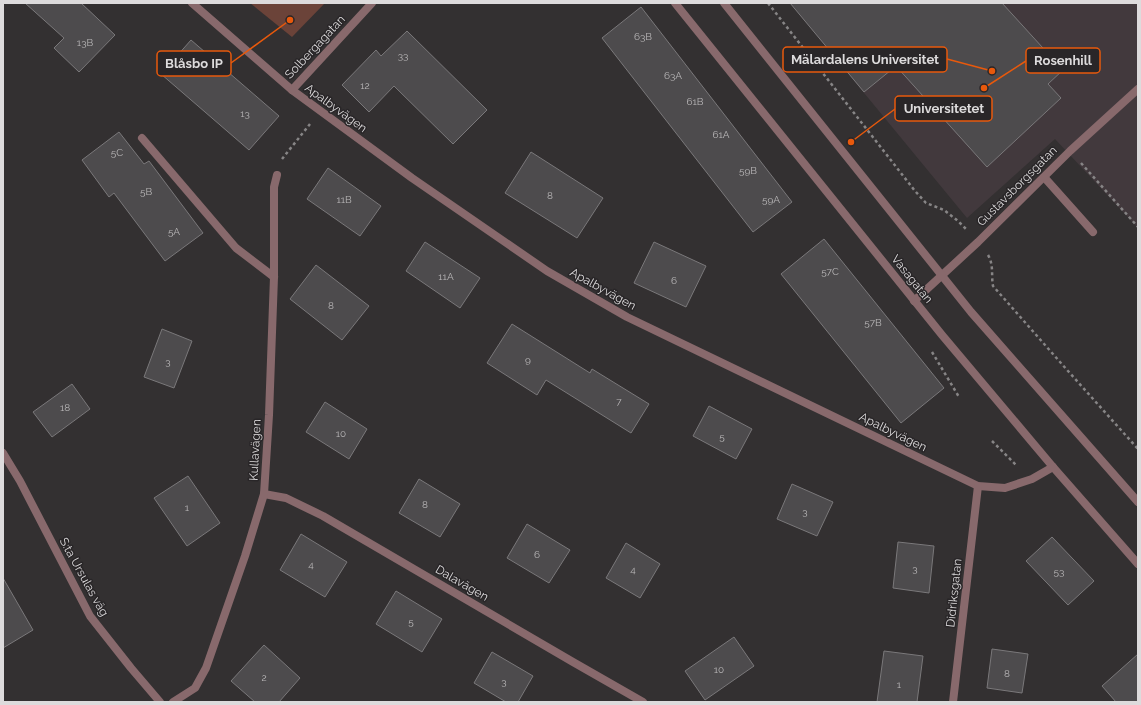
<svg xmlns="http://www.w3.org/2000/svg" width="1141" height="705" font-family="Raleway,sans-serif">
	<style>
		.built { fill: #42393d }
		.green { fill: #6b4339 }
		.building { fill: #4d4b4d; stroke: #7a787a }
		.lines { fill: none; stroke-linecap: round; stroke-linejoin: round }
		.path { stroke: #878586; stroke-width: 2.5; stroke-dasharray: 3 3; stroke-linecap: butt }
		.service { stroke: #88696c; stroke-width: 8 }
		.minor { stroke: #88696c; stroke-width: 8 }
		.tertiary { stroke: #88696c; stroke-width: 8 }
		.labels { text-anchor: middle; dominant-baseline: central; stroke-width: 3; stroke-linejoin: round; paint-order: stroke }
		.number-label { font-size: 10px; fill: #b9b7b8 }
		.street-label { font-size: 12px; fill: #dddbdc; stroke: #292628 }
		.leader { fill: none; stroke: #e8590c; stroke-width: 1.5 }
		.callout-dot { fill: #e8590c; stroke: #292628; stroke-width: 1.5 }
		.callout { fill: #292628; stroke: #e8590c; stroke-width: 1.5 }
		.callout-label { font-size: 13px; text-anchor: middle; font-weight: bold; fill: #dddbdc }
	</style>
	<rect width="100%" height="100%" fill="#333031"/>
	<!-- built -->
	<path class="built" d="M790,3H1138V228L1055,139L967,218Z"/>
	<!-- green -->
	<path class="green" d="M250,3H325L292,37Z"/>
	<!-- building -->
	<g class="building">
		<path d="M25,3H81L115,35L79,72L54,48L64,38Z"/>
		<path d="M790,3H1002L1063,70L1048,84L1061,98L987,167L896,66L864,92Z"/>
		<path d="M641,7L792,202L753,232L602,38Z"/>
		<path d="M407,31L487,110L453,144L394,86L369,112L342,85L376,50L381,56Z"/>
		<path d="M191,40L279,116L249,150L161,74Z"/>
		<path d="M119,132L144,164L149,161L203,233L165,261L114,193L109,197L82,160Z"/>
		<path d="M531,152L603,198L577,238L505,193Z"/>
		<path d="M328,168L381,206L360,236L307,199Z"/>
		<path d="M824,239L944,388L901,423L781,274Z"/>
		<path d="M425,242L480,278L460,308L406,271Z"/>
		<path d="M654,242L706,266L686,307L634,283Z"/>
		<path d="M316,265L369,306L342,340L290,299Z"/>
		<path d="M512,324L590,373L592,369L649,404L631,433L546,380L537,395L487,363Z"/>
		<path d="M162,329L192,341L174,388L144,377Z"/>
		<path d="M72,384L90,409L52,437L33,412Z"/>
		<path d="M325,402L367,429L349,459L306,432Z"/>
		<path d="M709,406L752,429L736,459L693,436Z"/>
		<path d="M188,476L220,523L187,546L154,498Z"/>
		<path d="M419,479L460,504L440,537L399,513Z"/>
		<path d="M792,484L833,502L817,536L777,519Z"/>
		<path d="M527,524L570,550L549,583L507,558Z"/>
		<path d="M301,534L347,562L325,597L280,570Z"/>
		<path d="M1052,537L1094,581L1068,605L1026,561Z"/>
		<path d="M898,542L934,546L929,593L893,588Z"/>
		<path d="M626,543L660,564L640,598L606,578Z"/>
		<path d="M3,578L33,630L3,648Z"/>
		<path d="M396,591L442,619L422,652L376,624Z"/>
		<path d="M734,637L754,666L705,700L685,671Z"/>
		<path d="M264,645L300,678L279,702H255L231,681Z"/>
		<path d="M992,649L1028,654L1022,693L987,688Z"/>
		<path d="M884,651L923,656L917,702H877Z"/>
		<path d="M492,652L533,676L518,702H506L474,683Z"/>
		<path d="M1138,654V702H1116L1102,686Z"/>
	</g>
	<g class="lines">
		<!-- path -->
		<g class="path">
			<path d="M768,3L915,191L926,203L944,210L958,221L967,230"/>
			<path d="M282,159L310,124"/>
			<path d="M1081,163L1138,227"/>
			<path d="M988,255C994,265 991,275 993,286L1068,371L1138,449"/>
			<path d="M932,352L959,397"/>
			<path d="M992,441L1017,466"/>
		</g>
		<!-- service -->
		<g class="service">
			<path d="M142,138L236,248L274,277"/>
			<path d="M1044,177L1093,232"/>
		</g>
		<!-- minor -->
		<g class="minor">
			<path d="M192,3L292,90L412,178L547,271L627,317L978,486L1005,488L1032,479L1053,467"/>
			<path d="M292,90L372,3"/>
			<path d="M914,301L978,242L1070,151L1138,89"/>
			<path d="M3,453L20,481L90,616L131,668L160,702"/>
			<path d="M264,494L286,498L323,516L573,662L643,702"/>
			<path d="M173,702L195,688L206,668L245,556L264,494L269,415L274,277V187L277,175"/>
			<path d="M953,702L978,486"/>
		</g>
		<!-- tertiary -->
		<g class="tertiary">
			<path d="M675,3L942,335L1053,467L1138,564"/>
			<path d="M724,3L971,312L1138,502"/>
		</g>
	</g>
	<g class="labels">
		<!-- number labels -->
		<g class="number-label">
			<text x="643" y="36">63B</text>
			<text x="85" y="42">13B</text>
			<text x="403" y="55">33</text>
			<text x="673" y="75">63A</text>
			<text x="365" y="85">12</text>
			<text x="695" y="101">61B</text>
			<text x="245" y="113">13</text>
			<text x="721" y="134">61A</text>
			<text x="117" y="152">5C</text>
			<text x="748" y="170">59B</text>
			<text x="146" y="191">5B</text>
			<text x="550" y="195">8</text>
			<text x="344" y="199">11B</text>
			<text x="771" y="199">59A</text>
			<text x="174" y="231">5A</text>
			<text x="830" y="271">57C</text>
			<text x="446" y="276">11A</text>
			<text x="674" y="280">6</text>
			<text x="331" y="305">8</text>
			<text x="873" y="322">57B</text>
			<text x="528" y="359">9</text>
			<text x="168" y="361">3</text>
			<text x="619" y="401">7</text>
			<text x="65" y="407">18</text>
			<text x="341" y="433">10</text>
			<text x="722" y="436">5</text>
			<text x="425" y="504">8</text>
			<text x="187" y="507">1</text>
			<text x="805" y="511">3</text>
			<text x="537" y="554">6</text>
			<text x="311" y="564">4</text>
			<text x="915" y="568">3</text>
			<text x="633" y="569">4</text>
			<text x="1059" y="571">53</text>
			<text x="411" y="621">5</text>
			<text x="719" y="669">10</text>
			<text x="1007" y="673">8</text>
			<text x="264" y="677">2</text>
			<text x="504" y="681">3</text>
			<text x="899" y="684">1</text>
		</g>
		<!-- street labels -->
		<g class="street-label">
			<text transform="translate(315 47) rotate(-47)">Solbergagatan</text>
			<text transform="translate(336 108) rotate(36)">Apalbyvägen</text>
			<text transform="translate(1017 186) rotate(-45)">Gustavsborgsgatan</text>
			<text transform="translate(912 279) rotate(51)">Vasagatan</text>
			<text transform="translate(603 289) rotate(29)">Apalbyvägen</text>
			<text transform="translate(893 432) rotate(26)">Apalbyvägen</text>
			<text transform="translate(255 450) rotate(-87)">Kullavägen</text>
			<text transform="translate(84 577) rotate(61)">S:ta Ursulas väg</text>
			<text transform="translate(462 583) rotate(30)">Dalavägen</text>
			<text transform="translate(954 593) rotate(-84)">Didriksgatan</text>
		</g>
	</g>
	<!-- callouts -->
	<path class="leader" d="M992 71L947 59M984 88L1026 61M290 20L231 63M851 142L895 109"/>
	<g class="callout-dot">
		<circle cx="992" cy="71" r="4"/>
		<circle cx="984" cy="88" r="4"/>
		<circle cx="290" cy="20" r="4"/>
		<circle cx="851" cy="142" r="4"/>
	</g>
	<g class="callout">
		<rect x="783" y="47" width="164" height="25" rx="4"/>
		<rect x="1026" y="48" width="74" height="25" rx="4"/>
		<rect x="157" y="51" width="74" height="25" rx="4"/>
		<rect x="895" y="96" width="97" height="25" rx="4"/>
	</g>
	<g class="callout-label">
		<text x="865" y="64">Mälardalens Universitet</text>
		<text x="1063" y="65">Rosenhill</text>
		<text x="194" y="68">Blåsbo IP</text>
		<text x="944" y="113">Universitetet</text>
	</g>
	<!-- border -->
	<rect width="1141" height="705" fill="none" stroke="#dddbdc" stroke-width="8"/>
</svg>
